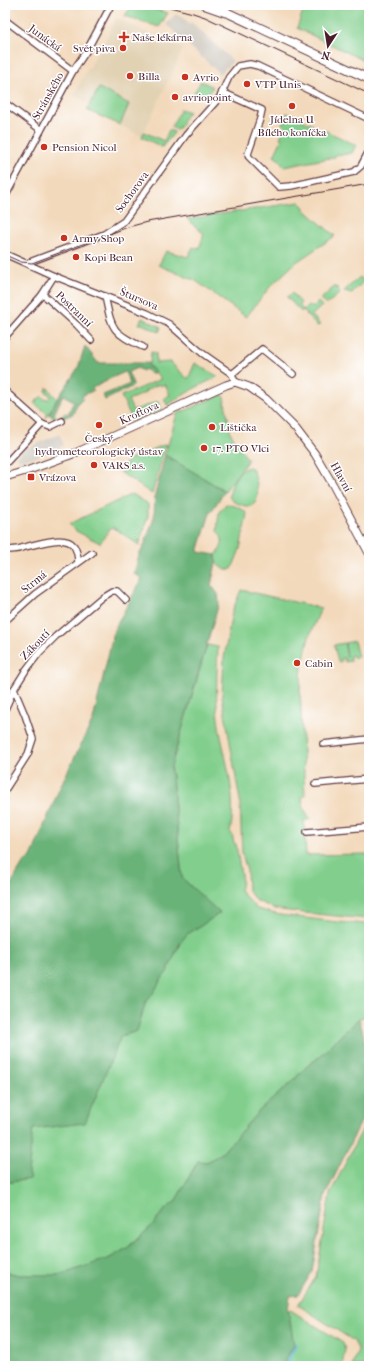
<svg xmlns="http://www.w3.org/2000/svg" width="374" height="1371" font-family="'IM FELL French Canon',serif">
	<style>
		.built { fill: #e2d2b4 }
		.industrial { fill: #c9c3b8 }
		.green { fill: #82cf8d; stroke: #66775c }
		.forest { fill: #69b278; stroke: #5a6852 }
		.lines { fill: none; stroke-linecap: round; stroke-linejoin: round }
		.stream { stroke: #5fb4dc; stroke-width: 2 }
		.minor-casing { stroke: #633b41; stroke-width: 8 }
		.tertiary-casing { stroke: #633b41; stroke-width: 9 }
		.secondary-casing { stroke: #633b41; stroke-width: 10 }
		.trunk-casing { stroke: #633b41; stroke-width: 11 }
		.minor { stroke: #fff; stroke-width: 5.5 }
		.tertiary { stroke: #fff; stroke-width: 7 }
		.secondary { stroke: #fff; stroke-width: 8 }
		.trunk { stroke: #fff; stroke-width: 9 }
		.tram { stroke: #4a1f2b; stroke-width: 1 }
		.poi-dot { fill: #c8321e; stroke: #fff; stroke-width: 1.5 }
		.labels { text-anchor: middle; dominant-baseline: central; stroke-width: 3; stroke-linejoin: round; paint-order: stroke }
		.poi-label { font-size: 11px; fill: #4a1f2b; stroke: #fff; text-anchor: start }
		.street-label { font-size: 11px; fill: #4a1f2b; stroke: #fff }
	</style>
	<rect width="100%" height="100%" fill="#fff"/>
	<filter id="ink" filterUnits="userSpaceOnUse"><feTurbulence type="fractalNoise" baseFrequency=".025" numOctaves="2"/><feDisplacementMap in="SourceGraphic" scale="8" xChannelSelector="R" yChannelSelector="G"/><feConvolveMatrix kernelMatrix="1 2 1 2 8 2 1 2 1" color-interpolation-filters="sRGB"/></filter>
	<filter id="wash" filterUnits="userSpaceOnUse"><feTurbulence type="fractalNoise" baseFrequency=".012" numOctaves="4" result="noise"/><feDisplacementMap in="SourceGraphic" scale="16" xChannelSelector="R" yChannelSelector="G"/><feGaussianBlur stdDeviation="0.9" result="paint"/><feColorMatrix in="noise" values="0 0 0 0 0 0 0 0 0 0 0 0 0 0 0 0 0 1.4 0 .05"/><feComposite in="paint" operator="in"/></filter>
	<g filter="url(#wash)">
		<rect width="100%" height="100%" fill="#f3d9bb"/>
		<!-- built -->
		<path class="built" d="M116,18L183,49L142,136L88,111L86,109L88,102L74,96L87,69H89L99,49H101Z"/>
		<!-- industrial -->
		<g class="industrial">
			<path d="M176,14L180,17L181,16L190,24L191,22L233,61L220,74L166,24Z"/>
			<path d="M59,434L64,445L36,457L20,460L16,457L23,450Z"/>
		</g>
		<!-- green -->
		<g class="green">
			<path d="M132,5H138L168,13L159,27L125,16Z"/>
			<path d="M305,5H369V63L297,28Z"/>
			<path d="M201,81L213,87L205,98L194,93Z"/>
			<path d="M99,88L129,104L120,125L87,110Z"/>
			<path d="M181,109L189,112L182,121L183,123L177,130L171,127Z"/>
			<path d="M287,113L317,127L316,128L321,130L322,129L356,145L352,153L341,155V154L335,155V157L284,167L281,163L282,162L274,156L282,139L280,138L285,126L282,124Z"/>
			<path d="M169,130L174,132V133L162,147L142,137L144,132L164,141Z"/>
			<path d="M300,202L306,211L335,236L295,263L270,287L246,317L196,281L158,265L160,263L166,251L188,257L193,247L199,249L204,234L187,219Z"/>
			<path d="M360,277L364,281L352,293L344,291Z"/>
			<path d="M334,287H337L340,293L326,305L322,301V298Z"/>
			<path d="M292,293L301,303L299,305L303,310L310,305L313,308L318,302L322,306L312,315L320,325L317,326L303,310L301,312L287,297Z"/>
			<path d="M142,318L161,327L159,332L142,324H139Z"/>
			<path d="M151,352L156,353V363L170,362L188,379L195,363L217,376V377L195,388L167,405L164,398L170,395L165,384L160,386L159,384L145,391V393L128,400L133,411L158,401L162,409L133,421L121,396L161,379L147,363H150Z"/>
			<path d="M47,387L57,399L45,419L48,414L34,403L42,396L45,400L47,398L48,400L51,397L45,391L47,390Z"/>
			<path d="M222,394L224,397L231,434L248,460L225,491L165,455L177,414Z"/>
			<path d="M166,444L152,494L120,472L128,460Z"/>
			<path d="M249,467L252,468C258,481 265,515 239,504C234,502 231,501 229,496C231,485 237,469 249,467Z"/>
			<path d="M132,494L148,504V516L139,545L114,528L110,529L100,543L76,531L69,524Z"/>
			<path d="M226,504C233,505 243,508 247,514L240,549L232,569C224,570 221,568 216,563V555C223,546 225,539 217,531L219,512Z"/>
			<path d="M241,590L321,608L309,637L302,667L300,689L305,796L302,797L304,809L310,819L304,821L306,855L369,854V919L304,913L274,909L255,900L248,890L247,871L242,854L240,801L222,696L224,658L232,612Z"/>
			<path d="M354,641L358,657L354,658L353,655L350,656L351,661L345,662L344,658H341L342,661L338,662L334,645L344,643L347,657L345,643Z"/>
			<path d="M207,645L218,647C217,673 215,700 219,726C225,760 238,798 230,832L232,834L234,843L236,844L242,881L240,891L257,909L280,915L337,922L369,924V1016L359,1018L319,1057L306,1067L292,1082L259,1111L222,1153L207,1162L198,1161L175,1202L163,1211L154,1224L127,1248L110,1258L60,1275H20L5,1272V1183L30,1179L28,1174L32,1129L85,1122L121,1036L137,1031L146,1001L154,992L160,981L167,972L180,943L188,933L199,927L219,913L182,878L171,767Z"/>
			<path d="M369,1116V1366H352L358,1350L354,1341L298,1305L316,1277L330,1194Z"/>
			<path d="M288,1309L292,1311L343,1343L345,1350L342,1366H282L294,1345Z"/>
		</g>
		<!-- forest -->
		<g class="forest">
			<path d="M85,346L98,363H146L155,372L151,374L145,369L143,371L137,368L128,372L133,384V386L105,400L103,395L130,384L125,372L107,380V381L92,388L94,390L82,396L83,399L78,402L73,414L61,419V417L65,413L68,414L74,401L63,395L54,414L56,416V422L52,424L55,420L49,414L58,398L78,368Z"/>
			<path d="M165,455L225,491L210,513L198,552L216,555V563L211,585L218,594L219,603L171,767L182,878L220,913L199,927L188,933L180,943L167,972L160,981L154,992L146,1001L137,1031L121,1036L85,1123L33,1129L28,1174L30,1179L5,1183V894L24,862L31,857L61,785L93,720L114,630L142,578L134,574L139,555L144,546L154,518L155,495Z"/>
			<path d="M359,1018L363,1033L366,1054L369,1057V1105L325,1196L312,1272L298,1295L290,1296L288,1309L294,1345L282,1366H5V1272L20,1275H60L110,1258L127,1248L154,1224L163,1211L175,1202L198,1161L207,1162L222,1153L259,1111L292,1082L306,1067L319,1057Z"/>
		</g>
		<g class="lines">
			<!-- stream -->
			<path class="stream" d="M286,1366L296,1344"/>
		</g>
	</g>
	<g filter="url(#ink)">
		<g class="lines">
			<defs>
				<g id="minor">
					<path d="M5,20L73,71"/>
					<path d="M222,92L262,110L260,119L248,154L249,157L279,187L291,186L354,172L361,166L369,151"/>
					<path d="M5,103L41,130"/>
					<path d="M5,197L73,71L87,50L111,5"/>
					<path d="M5,254L54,276L147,313L169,324L202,353L232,374L235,382"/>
					<path d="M27,263L104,234L124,221L186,135L220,97L229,77L238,66L250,64L258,66L369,119"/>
					<path d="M42,295L46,297L77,325L91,340"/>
					<path d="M105,296C112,329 111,332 143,347"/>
					<path d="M5,337L42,295L54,276"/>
					<path d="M232,374L262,349L293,374"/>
					<path d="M5,391L42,424"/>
					<path d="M7,462L42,424L50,427L62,421"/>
					<path d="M5,550C9,550 13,550 18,549C31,546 65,533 74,546C77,551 78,557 78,562"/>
					<path d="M5,621L35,594L92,553"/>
					<path d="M5,709L14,689"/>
					<path d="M323,744L369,739"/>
					<path d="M315,784L369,779"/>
					<path d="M5,790L28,754L33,739L25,715L14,689L26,670L39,653L56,636L102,597L112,591H117L126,600"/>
					<path d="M307,832L369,827"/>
				</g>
				<path id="tertiary" d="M5,477L29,470L73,454L226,385L235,382L249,387L266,399L296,429L315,454L333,485L369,553"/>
				<path id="secondary" d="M226,12L369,79"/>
				<path id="trunk" d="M206,5L226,12"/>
			</defs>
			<!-- minor casing -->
			<use href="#minor" class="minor-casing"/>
			<!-- tertiary casing -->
			<use href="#tertiary" class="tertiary-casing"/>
			<!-- secondary casing -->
			<use href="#secondary" class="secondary-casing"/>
			<!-- trunk casing -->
			<use href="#trunk" class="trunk-casing"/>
			<!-- minor -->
			<use href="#minor" class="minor"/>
			<!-- tertiary -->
			<use href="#tertiary" class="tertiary"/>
			<!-- secondary -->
			<use href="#secondary" class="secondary"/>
			<!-- trunk -->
			<use href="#trunk" class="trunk"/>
			<!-- tram -->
			<g class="tram">
				<path d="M162,5L193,13L205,17L369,94"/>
				<path d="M5,255L21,262L32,263L128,227L147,222L369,184"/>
			</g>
		</g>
	</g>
	<!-- markers -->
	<g class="poi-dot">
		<path d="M122 31h4v4h4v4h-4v4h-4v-4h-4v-4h4z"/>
		<circle cx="123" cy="48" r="4"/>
		<circle cx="130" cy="76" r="4"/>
		<circle cx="185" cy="77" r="4"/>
		<circle cx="247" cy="84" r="4"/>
		<circle cx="175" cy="97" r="4"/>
		<circle cx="292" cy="106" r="4"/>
		<circle cx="44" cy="147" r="4"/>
		<circle cx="64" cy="238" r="4"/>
		<circle cx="76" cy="257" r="4"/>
		<circle cx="99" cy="425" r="4"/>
		<circle cx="212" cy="427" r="4"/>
		<circle cx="204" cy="448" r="4"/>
		<circle cx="94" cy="465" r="4"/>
		<rect x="27" y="473" width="8" height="8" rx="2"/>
		<circle cx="297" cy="663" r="4"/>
	</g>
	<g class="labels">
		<!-- poi labels -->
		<g class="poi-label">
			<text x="132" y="37">Naše lékárna</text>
			<text x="115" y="48" text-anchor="end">Svět piva</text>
			<text x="138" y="76">Billa</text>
			<text x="193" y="77">Avrio</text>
			<text x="255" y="84">VTP Unis</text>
			<text x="183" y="97">avriopoint</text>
			<text x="292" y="119" text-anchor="middle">Jídelna U<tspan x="292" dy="13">Bílého koníčka</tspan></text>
			<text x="52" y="147">Pension Nicol</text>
			<text x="72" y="238">Army Shop</text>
			<text x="84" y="257">Kopi Bean</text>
			<text x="220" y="427">Lištička</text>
			<text x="99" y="438" text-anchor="middle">Český<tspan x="99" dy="13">hydrometeorologický ústav</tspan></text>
			<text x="212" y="448">17. PTO Vlci</text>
			<text x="102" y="465">VARS a.s.</text>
			<text x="39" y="477">Vrázova</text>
			<text x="305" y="663">Cabin</text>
		</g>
		<!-- street labels -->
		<g class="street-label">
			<text transform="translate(45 38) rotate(36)">Junácká</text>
			<text transform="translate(48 96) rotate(-61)">Stránského</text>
			<text transform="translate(132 192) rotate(-54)">Sochorova</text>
			<text transform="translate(139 299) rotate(23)">Štursova</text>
			<text transform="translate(74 309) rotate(44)">Postranní</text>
			<text transform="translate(139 413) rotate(-24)">Kroftova</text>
			<text transform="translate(341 477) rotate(61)">Hlavní</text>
			<text transform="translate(34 582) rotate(-39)">Strmá</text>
			<text transform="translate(35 645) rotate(-47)">Zákoutí</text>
		</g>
	</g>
	<!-- margin -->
	<rect width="374" height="1371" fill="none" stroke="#fff" stroke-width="20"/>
	<!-- north arrow -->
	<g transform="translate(328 46) rotate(192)" stroke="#ffffff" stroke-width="3" paint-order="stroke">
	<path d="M0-3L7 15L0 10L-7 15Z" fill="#4a1f2b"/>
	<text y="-6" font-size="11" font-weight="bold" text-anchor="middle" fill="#4a1f2b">N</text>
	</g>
</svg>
